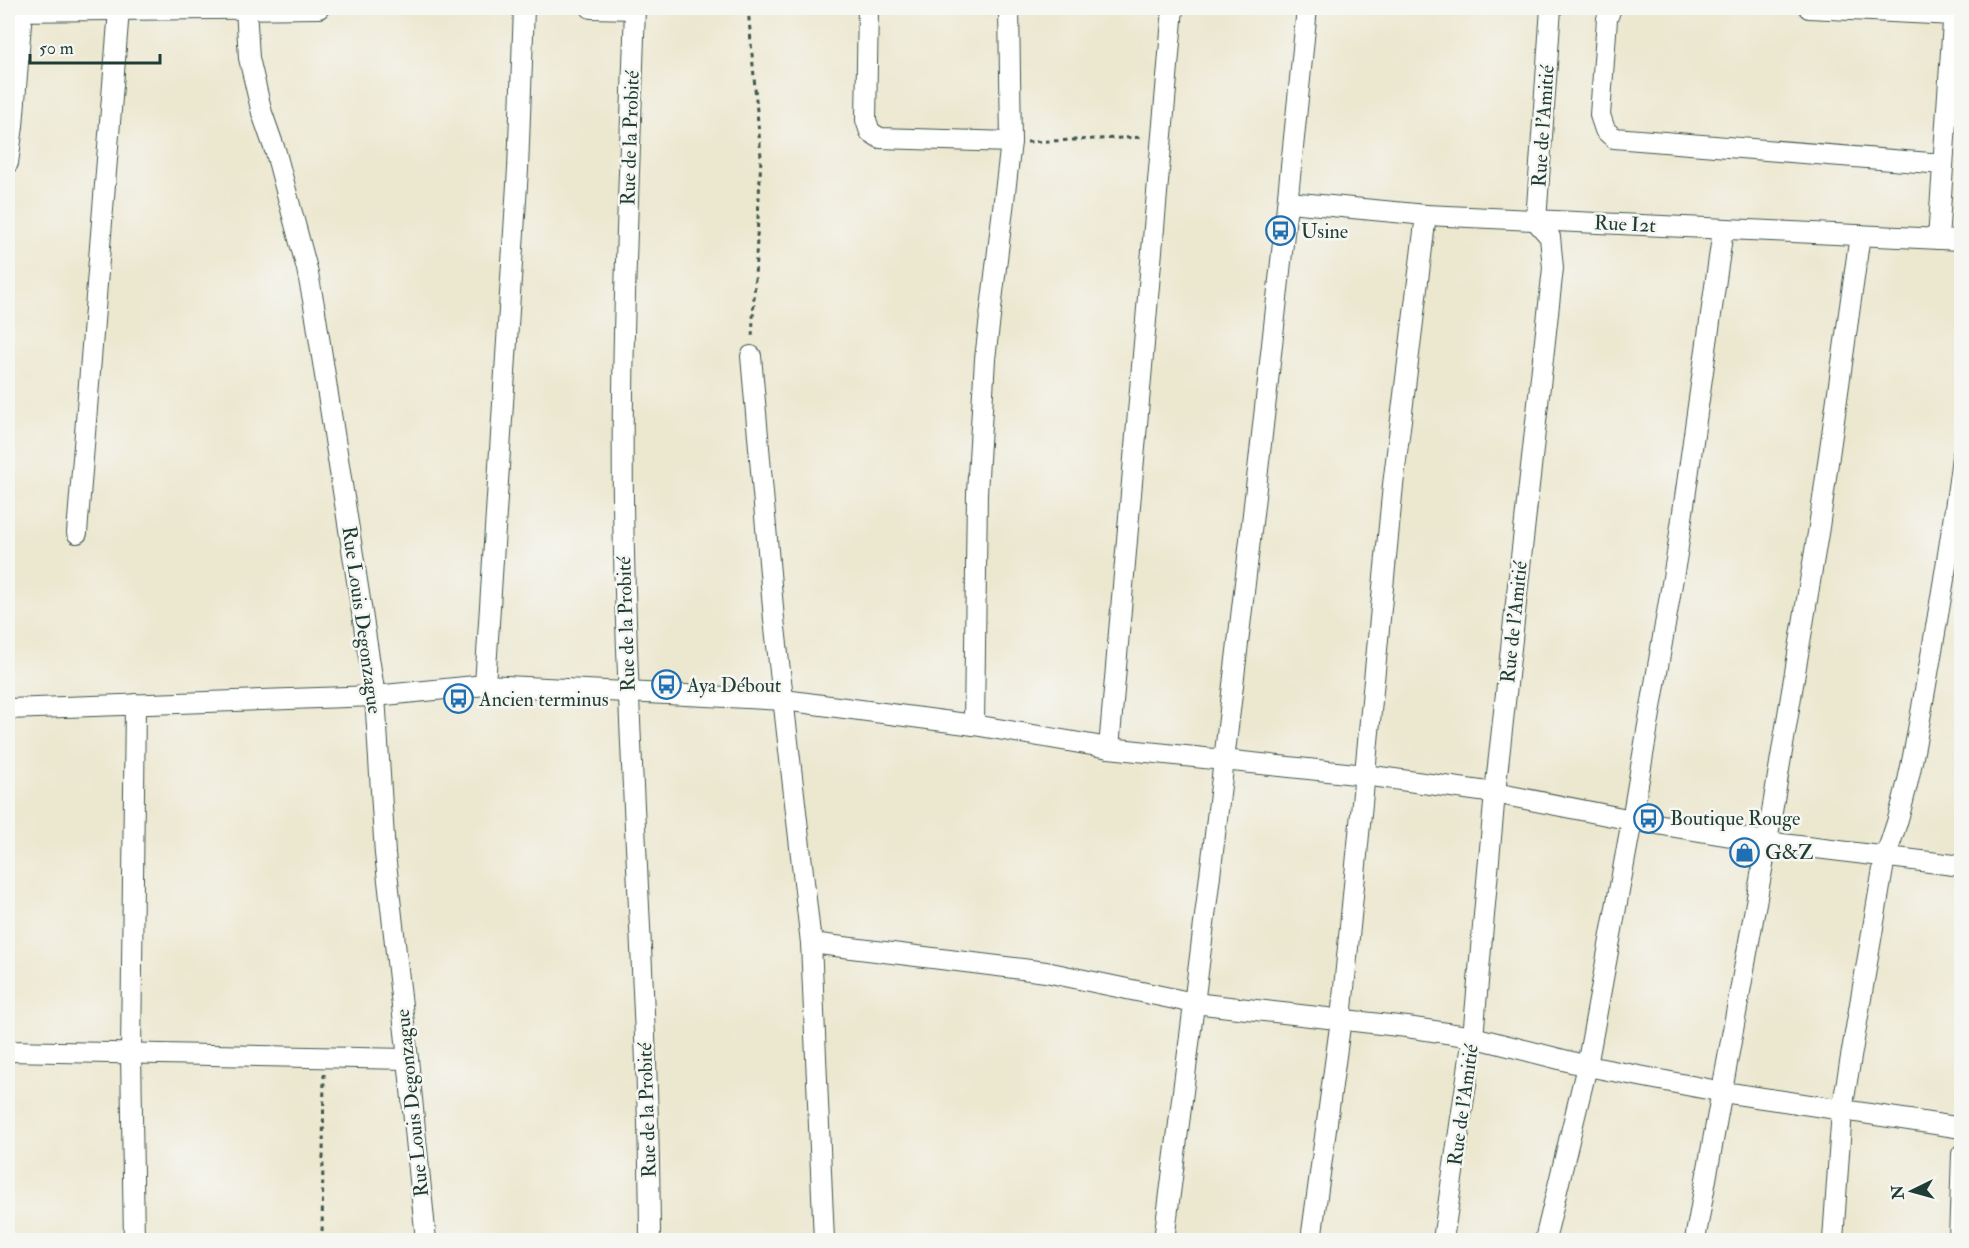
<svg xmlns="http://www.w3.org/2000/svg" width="1969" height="1248" font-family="'IM FELL Double Pica',serif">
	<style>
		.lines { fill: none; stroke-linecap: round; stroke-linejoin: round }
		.minor-casing { stroke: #3e564b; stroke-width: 22 }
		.path { stroke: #3e564b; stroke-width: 3; stroke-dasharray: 4.5 4.5; stroke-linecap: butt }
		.minor { stroke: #fff; stroke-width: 20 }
		.labels { text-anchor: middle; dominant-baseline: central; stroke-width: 5; stroke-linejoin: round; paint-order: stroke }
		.street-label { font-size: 20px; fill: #1f3d34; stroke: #f6f6f2 }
		.poi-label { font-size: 20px; fill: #1f3d34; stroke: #f6f6f2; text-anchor: start }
	</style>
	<rect width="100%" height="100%" fill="#f6f6f2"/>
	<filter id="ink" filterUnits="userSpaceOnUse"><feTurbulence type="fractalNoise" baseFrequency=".0167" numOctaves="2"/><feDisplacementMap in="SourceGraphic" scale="12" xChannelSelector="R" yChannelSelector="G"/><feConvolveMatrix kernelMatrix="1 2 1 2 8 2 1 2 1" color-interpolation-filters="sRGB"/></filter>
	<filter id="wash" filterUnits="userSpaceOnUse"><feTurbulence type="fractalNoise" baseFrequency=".008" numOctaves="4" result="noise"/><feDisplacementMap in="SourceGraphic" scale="24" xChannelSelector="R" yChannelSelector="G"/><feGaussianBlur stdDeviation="1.35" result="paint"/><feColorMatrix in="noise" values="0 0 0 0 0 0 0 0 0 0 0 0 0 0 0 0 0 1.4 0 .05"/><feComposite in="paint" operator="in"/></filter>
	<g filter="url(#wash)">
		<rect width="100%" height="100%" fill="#ece7cf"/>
	</g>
	<g filter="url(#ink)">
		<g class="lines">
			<defs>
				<g id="minor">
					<path d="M246,8L249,58L262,113L276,153L307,269L314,305L375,696L385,854L408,1059L426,1240"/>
					<path d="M591,8L635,9"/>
					<path d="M635,8C629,189 619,371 624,553C629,782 649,1011 650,1240"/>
					<path d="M868,8L866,120L870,132L880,138L1011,142"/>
					<path d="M1611,8L1607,19L1600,115L1605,130L1614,138L1943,164"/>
					<path d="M1809,8L1954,15"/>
					<path d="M8,11L319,8"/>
					<path d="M8,163L13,126L22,11"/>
					<path d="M1289,202L1426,215L1962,240"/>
					<path d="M1938,239L1954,8"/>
					<path d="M751,356L774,619L811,943L824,1240"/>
					<path d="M77,533L119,10"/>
					<path d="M485,685L518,169L524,8"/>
					<path d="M8,709L375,696L485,685L784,700L974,725L1109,748L1365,775L1495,793L1632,820L1767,842L1962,866"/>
					<path d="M974,725L977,493L985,359L1011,142L1009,8"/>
					<path d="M1109,748L1173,8"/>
					<path d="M811,943L1046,972L1194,1003L1407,1027L1473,1037L1587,1066L1723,1092L1962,1128"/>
					<path d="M8,1051L408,1059"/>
					<path d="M134,1240L131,1054L135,704"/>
					<path d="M1164,1240C1217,830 1267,419 1307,8"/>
					<path d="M1311,1240L1341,1019L1393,485L1426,215"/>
					<path d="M1443,1240L1473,1037L1495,793L1553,268L1550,237L1536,221L1551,8"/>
					<path d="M1545,1240L1587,1066L1632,820L1677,554L1723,230"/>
					<path d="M1695,1240L1767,842L1819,527L1860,235"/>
					<path d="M1833,1240L1842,1110L1885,857C1908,799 1916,740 1927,679C1940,605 1953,531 1962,457"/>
					<path d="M1959,1240L1962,1154"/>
				</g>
			</defs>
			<!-- minor casing -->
			<use href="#minor" class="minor-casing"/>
			<!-- path -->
			<g class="path">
				<path d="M748,8L761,157L752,339"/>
				<path d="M1027,142L1144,137"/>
				<path d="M322,1240L324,1074"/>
			</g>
			<!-- minor -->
			<use href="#minor" class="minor"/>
		</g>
	</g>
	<!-- icons -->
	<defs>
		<symbol id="bus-ring" viewBox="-11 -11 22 22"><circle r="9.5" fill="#f6f6f2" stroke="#1f6fb2" stroke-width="1.5"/><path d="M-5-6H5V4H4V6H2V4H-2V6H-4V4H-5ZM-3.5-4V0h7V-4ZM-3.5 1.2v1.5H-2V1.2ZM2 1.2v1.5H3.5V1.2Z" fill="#1f6fb2"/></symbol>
		<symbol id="shop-ring" viewBox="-11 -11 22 22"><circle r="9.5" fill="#f6f6f2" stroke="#1f6fb2" stroke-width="1.5"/><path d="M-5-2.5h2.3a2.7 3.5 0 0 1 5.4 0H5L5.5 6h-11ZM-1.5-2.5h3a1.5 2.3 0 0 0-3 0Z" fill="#1f6fb2"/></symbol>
	</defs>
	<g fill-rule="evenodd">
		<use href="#bus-ring" x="1264" y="214" width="33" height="33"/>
		<use href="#bus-ring" x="650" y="668" width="33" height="33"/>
		<use href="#bus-ring" x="442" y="682" width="33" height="33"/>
		<use href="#bus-ring" x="1632" y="802" width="33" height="33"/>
		<use href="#shop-ring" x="1728" y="836" width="33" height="33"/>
	</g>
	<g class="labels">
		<!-- street labels -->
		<g class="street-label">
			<text transform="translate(1543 126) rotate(-86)">Rue de l'Amitié</text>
			<text transform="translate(630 138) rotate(-88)">Rue de la Probité</text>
			<text transform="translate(1625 224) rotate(3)">Rue I2t</text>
			<text transform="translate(362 620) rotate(82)">Rue Louis Degonzague</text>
			<text transform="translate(1514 622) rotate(-84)">Rue de l'Amitié</text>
			<text transform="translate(626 624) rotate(-92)">Rue de la Probité</text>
			<text transform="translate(412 1103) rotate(-96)">Rue Louis Degonzague</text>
			<text transform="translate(1463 1105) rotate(-82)">Rue de l'Amitié</text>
			<text transform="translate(647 1110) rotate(-92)">Rue de la Probité</text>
		</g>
		<!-- poi labels -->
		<g class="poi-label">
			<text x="1301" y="231">Usine</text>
			<text x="687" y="685">Aya Débout</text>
			<text x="479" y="699">Ancien terminus</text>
			<text x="1670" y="818">Boutique Rouge</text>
			<text x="1765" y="852">G&amp;Z</text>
		</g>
	</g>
	<!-- margin -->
	<rect width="1969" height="1248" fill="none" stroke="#f6f6f2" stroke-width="30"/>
	<!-- north arrow -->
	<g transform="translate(1912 1191) rotate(265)" stroke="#f6f6f2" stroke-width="4.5" paint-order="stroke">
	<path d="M0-4.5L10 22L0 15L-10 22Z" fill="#1f3d34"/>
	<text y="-9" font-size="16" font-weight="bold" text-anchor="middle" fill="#1f3d34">N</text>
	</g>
	<!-- scale -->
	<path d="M30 54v9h130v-9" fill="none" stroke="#1f3d34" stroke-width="3"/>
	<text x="39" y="54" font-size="18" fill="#1f3d34" stroke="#f6f6f2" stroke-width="4.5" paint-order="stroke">50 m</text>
</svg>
